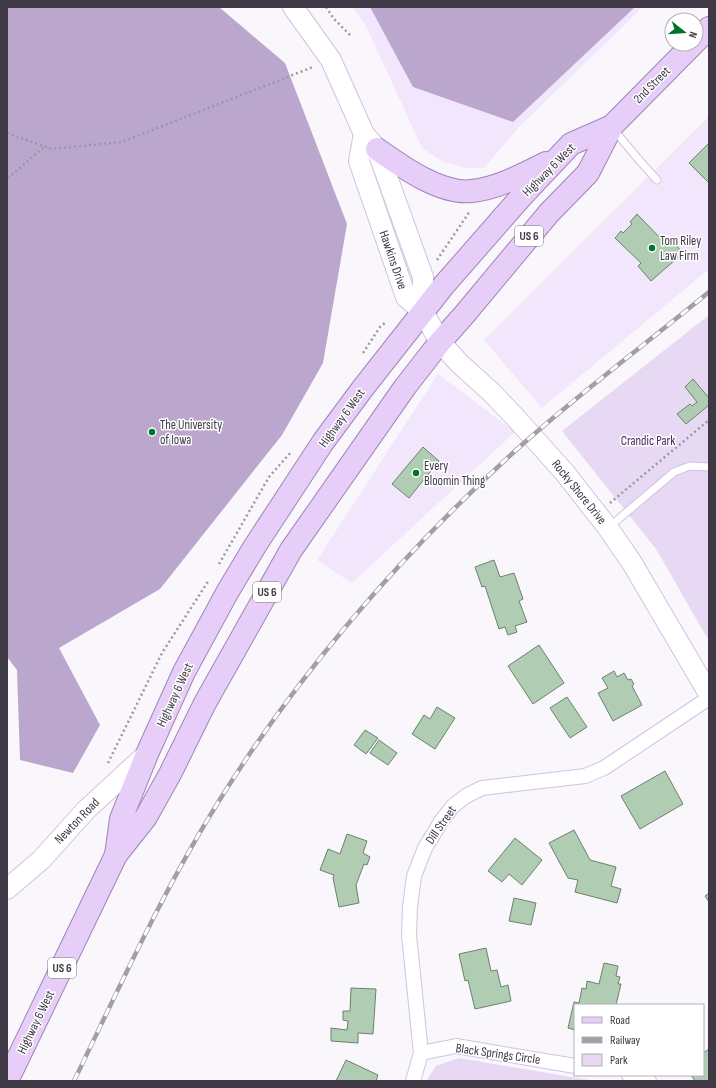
<svg xmlns="http://www.w3.org/2000/svg" width="716" height="1088" font-family="'Sofia Sans Condensed',sans-serif">
	<style>
		.built { fill: #f2e6fd }
		.green { fill: #e7d9f4 }
		.forest { fill: #bba7cd }
		.building { fill: #b0ccb2; stroke: #6a836c }
		.lines { fill: none; stroke-linecap: round; stroke-linejoin: round }
		.lane-casing { stroke: #d3c2e1; stroke-width: 9 }
		.street-casing { stroke: #d3c2e1; stroke-width: 16 }
		.secondary-casing { stroke: #d3c2e1; stroke-width: 22 }
		.primary-casing { stroke: #a085b7; stroke-width: 24 }
		.path { stroke: #9c97a1; stroke-width: 2.5; stroke-dasharray: 2 3; stroke-linecap: butt }
		.lane { stroke: #fff; stroke-width: 7 }
		.street { stroke: #fff; stroke-width: 14 }
		.secondary { stroke: #fff; stroke-width: 20 }
		.primary { stroke: #e6cef9; stroke-width: 22 }
		.rail-casing { stroke: #a29da6; stroke-width: 4.5 }
		.rail { stroke: #fff; stroke-width: 3; stroke-dasharray: 9; stroke-linecap: butt }
		.poi-dot { fill: #007428; stroke: #fff; stroke-width: 1.5 }
		.labels { text-anchor: middle; dominant-baseline: central; stroke-width: 3; stroke-linejoin: round; paint-order: stroke }
		.shield { fill: #fff; stroke: #79747d; stroke-width: 1 }
		.shield-label { font-size: 12px; font-weight: bold; fill: #3f3845 }
		.street-label { font-size: 13px; fill: #3f3845; stroke: #fff }
		.poi-label { font-size: 13px; fill: #3f3845; stroke: #fff; text-anchor: start }
		.park-label { font-size: 13px; fill: #432758; stroke: #fff }
	</style>
	<rect width="100%" height="100%" fill="#f9f6fc"/>
	<!-- built -->
	<g class="built">
		<path d="M353,7H643L519,127L484,168H467L443,162L422,148L365,24Z"/>
		<path d="M709,116V269L542,408L484,340Z"/>
		<path d="M438,374L515,432L352,583L317,560Z"/>
	</g>
	<!-- green -->
	<g class="green">
		<path d="M709,315V641L656,549L562,431Z"/>
		<path d="M459,1058L595,1081H426L436,1066Z"/>
	</g>
	<!-- forest -->
	<g class="forest">
		<path d="M7,7H219L285,63L347,224L323,363L282,435L160,589L59,648L100,725L73,773L20,760L17,670L7,657Z"/>
		<path d="M370,7H635L513,122L413,87Z"/>
	</g>
	<!-- building -->
	<g class="building">
		<path d="M709,143V183L689,163Z"/>
		<path d="M637,214L665,243L670,238L683,253L651,281L638,266L641,263L615,238L621,231L623,233L632,224L630,222Z"/>
		<path d="M693,379L709,398V405L686,424L677,414L690,404L692,406L697,402L685,387Z"/>
		<path d="M423,447L439,461L409,498L392,484Z"/>
		<path d="M494,560L500,577L514,573L523,599L519,601L527,622L515,626L517,632L508,635L505,627L499,629L485,586L482,587L475,567Z"/>
		<path d="M539,645L564,683L533,704L508,666Z"/>
		<path d="M614,671L617,677L624,673L628,680L631,679L634,684L632,686L642,705L613,721L598,693L608,688L602,678Z"/>
		<path d="M567,697L587,727L570,738L550,708Z"/>
		<path d="M437,707L455,718L435,749L412,734L424,715L430,719Z"/>
		<path d="M365,730L378,738L366,754L354,745Z"/>
		<path d="M379,740L397,753L388,765L370,753Z"/>
		<path d="M665,771L683,804L640,829L621,796Z"/>
		<path d="M574,830L590,860L616,867L611,886L621,889L617,903L575,892L578,880L568,878L549,843Z"/>
		<path d="M347,834L367,841L363,853L370,857L367,865L364,864L356,885L359,903L339,907L333,878L334,875L320,870L328,849L340,854Z"/>
		<path d="M515,838L542,860L522,885L509,874L502,882L488,871Z"/>
		<path d="M709,893V902L705,896Z"/>
		<path d="M514,898L536,903L531,925L509,921Z"/>
		<path d="M486,948L491,971L497,970L501,987L508,985L511,1001L475,1009L468,980L465,981L459,954Z"/>
		<path d="M604,963L618,966L616,976L620,977L618,984H621L616,1005H575V1030L568,1028L574,1002L579,1003L582,988L586,989L587,981L599,984Z"/>
		<path d="M351,988L376,989L373,1034L358,1033V1043L331,1041V1028L347,1030L348,1021L343,1020V1011H350Z"/>
		<path d="M709,1049V1081H695L691,1075H703V1053Z"/>
		<path d="M346,1060L378,1075L376,1081H336Z"/>
	</g>
	<g class="lines">
		<defs>
			<g id="lane">
				<path d="M614,130L639,160L657,180"/>
				<path d="M608,528L674,472L690,466L709,467"/>
			</g>
			<g id="street">
				<path d="M421,1053L456,1046L575,1066"/>
				<path d="M629,1075L639,1077L649,1081"/>
				<path d="M413,1081L421,1053L409,935L410,907L414,876L425,848L442,820L453,806L466,796L482,788L585,776L604,768L709,698"/>
			</g>
			<g id="secondary">
				<path d="M293,7L331,60L364,134L377,149L423,277V312"/>
				<path d="M364,134L359,161L406,297L423,312L440,342L459,363L491,392L514,416L565,473L608,528L632,563L709,694"/>
				<path d="M7,889L41,860L86,810L147,754"/>
			</g>
			<g id="primary">
				<path d="M696,41L709,28"/>
				<path d="M377,149C401,166 441,195 472,191C498,188 522,175 546,163"/>
				<path d="M116,855L121,819L147,754L184,672L228,591L255,546L323,442L363,388L444,285L521,197L571,144L612,126"/>
				<path d="M7,1081L116,855L146,817L170,774L205,703L291,550L405,387L440,342L464,315L549,213L588,173L612,126L693,44"/>
			</g>
		</defs>
		<!-- lane casing -->
		<use href="#lane" class="lane-casing"/>
		<!-- street casing -->
		<use href="#street" class="street-casing"/>
		<!-- secondary casing -->
		<use href="#secondary" class="secondary-casing"/>
		<!-- primary casing -->
		<use href="#primary" class="primary-casing"/>
		<!-- path -->
		<g class="path">
			<path d="M326,7L334,19L352,37"/>
			<path d="M7,133L52,149L122,142L313,67"/>
			<path d="M7,177L13,174L45,146"/>
			<path d="M437,260L470,211"/>
			<path d="M363,353L380,327L385,323"/>
			<path d="M610,503L709,420"/>
			<path d="M219,564L269,477L292,451"/>
			<path d="M108,763L162,653L209,580"/>
		</g>
		<!-- lane -->
		<use href="#lane" class="lane"/>
		<!-- street -->
		<use href="#street" class="street"/>
		<!-- secondary -->
		<use href="#secondary" class="secondary"/>
		<!-- primary -->
		<use href="#primary" class="primary"/>
		<defs>
			<path id="rail" d="M74,1081C121,984 166,884 224,793C307,662 410,545 525,442C584,390 648,342 709,292"/>
		</defs>
		<!-- rail casing -->
		<use href="#rail" class="rail-casing"/>
		<!-- rail -->
		<use href="#rail" class="rail"/>
	</g>
	<!-- markers -->
	<g class="poi-dot">
		<circle cx="652" cy="248" r="4"/>
		<circle cx="152" cy="432" r="4"/>
		<circle cx="416" cy="473" r="4"/>
	</g>
	<g class="labels">
		<!-- shield labels -->
		<g class="shield">
			<rect x="515" y="226" width="28" height="20" rx="3"/>
			<rect x="253" y="582" width="28" height="20" rx="3"/>
			<rect x="48" y="958" width="28" height="20" rx="3"/>
		</g>
		<g class="shield-label">
			<text x="529" y="236">US 6</text>
			<text x="267" y="592">US 6</text>
			<text x="62" y="968">US 6</text>
		</g>
		<!-- street labels -->
		<g class="street-label">
			<text transform="translate(652 85) rotate(-45)">2nd Street</text>
			<text transform="translate(549 170) rotate(-45)">Highway 6 West</text>
			<text transform="translate(393 260) rotate(71)">Hawkins Drive</text>
			<text transform="translate(342 418) rotate(-54)">Highway 6 West</text>
			<text transform="translate(579 492) rotate(51)">Rocky Shore Drive</text>
			<text transform="translate(175 695) rotate(-65)">Highway 6 West</text>
			<text transform="translate(77 821) rotate(-46)">Newton Road</text>
			<text transform="translate(441 825) rotate(-55)">Dill Street</text>
			<text transform="translate(36 1022) rotate(-64)">Highway 6 West</text>
			<text transform="translate(498 1054) rotate(8)">Black Springs Circle</text>
		</g>
		<!-- poi labels -->
		<g class="poi-label">
			<text x="660" y="241">Tom Riley<tspan x="660" dy="15">Law Firm</tspan></text>
			<text x="160" y="425">The University<tspan x="160" dy="15">of Iowa</tspan></text>
			<text x="424" y="466">Every<tspan x="424" dy="15">Bloomin Thing</tspan></text>
		</g>
		<!-- park labels -->
		<g class="park-label">
			<text x="648" y="441">Crandic Park</text>
		</g>
	</g>
	<!-- border -->
	<rect width="716" height="1088" fill="none" stroke="#3f3845" stroke-width="16"/>
	<!-- legend -->
	<rect x="574" y="1004" width="130" height="72" fill="#ffffff" stroke="#b2afb5"/>
	<rect x="582" y="1017" width="20" height="6" fill="#e6cef9" stroke="#b2afb5"/>
	<text x="610" y="1024" font-size="12" fill="#3f3845">Road</text>
	<rect x="582" y="1037" width="20" height="6" fill="#a29da6" stroke="#b2afb5"/>
	<text x="610" y="1044" font-size="12" fill="#3f3845">Railway</text>
	<rect x="582" y="1054" width="20" height="12" fill="#e7d9f4" stroke="#b2afb5"/>
	<text x="610" y="1064" font-size="12" fill="#3f3845">Park</text>
	<!-- north arrow -->
	<g transform="translate(684 32) rotate(107)"><circle r="19" fill="#ffffff" stroke="#b2afb5"/>
	<path d="M0-3L7 15L0 10L-7 15Z" fill="#007428"/>
	<text y="-6" font-size="11" font-weight="bold" text-anchor="middle" fill="#3f3845">N</text>
	</g>
</svg>
